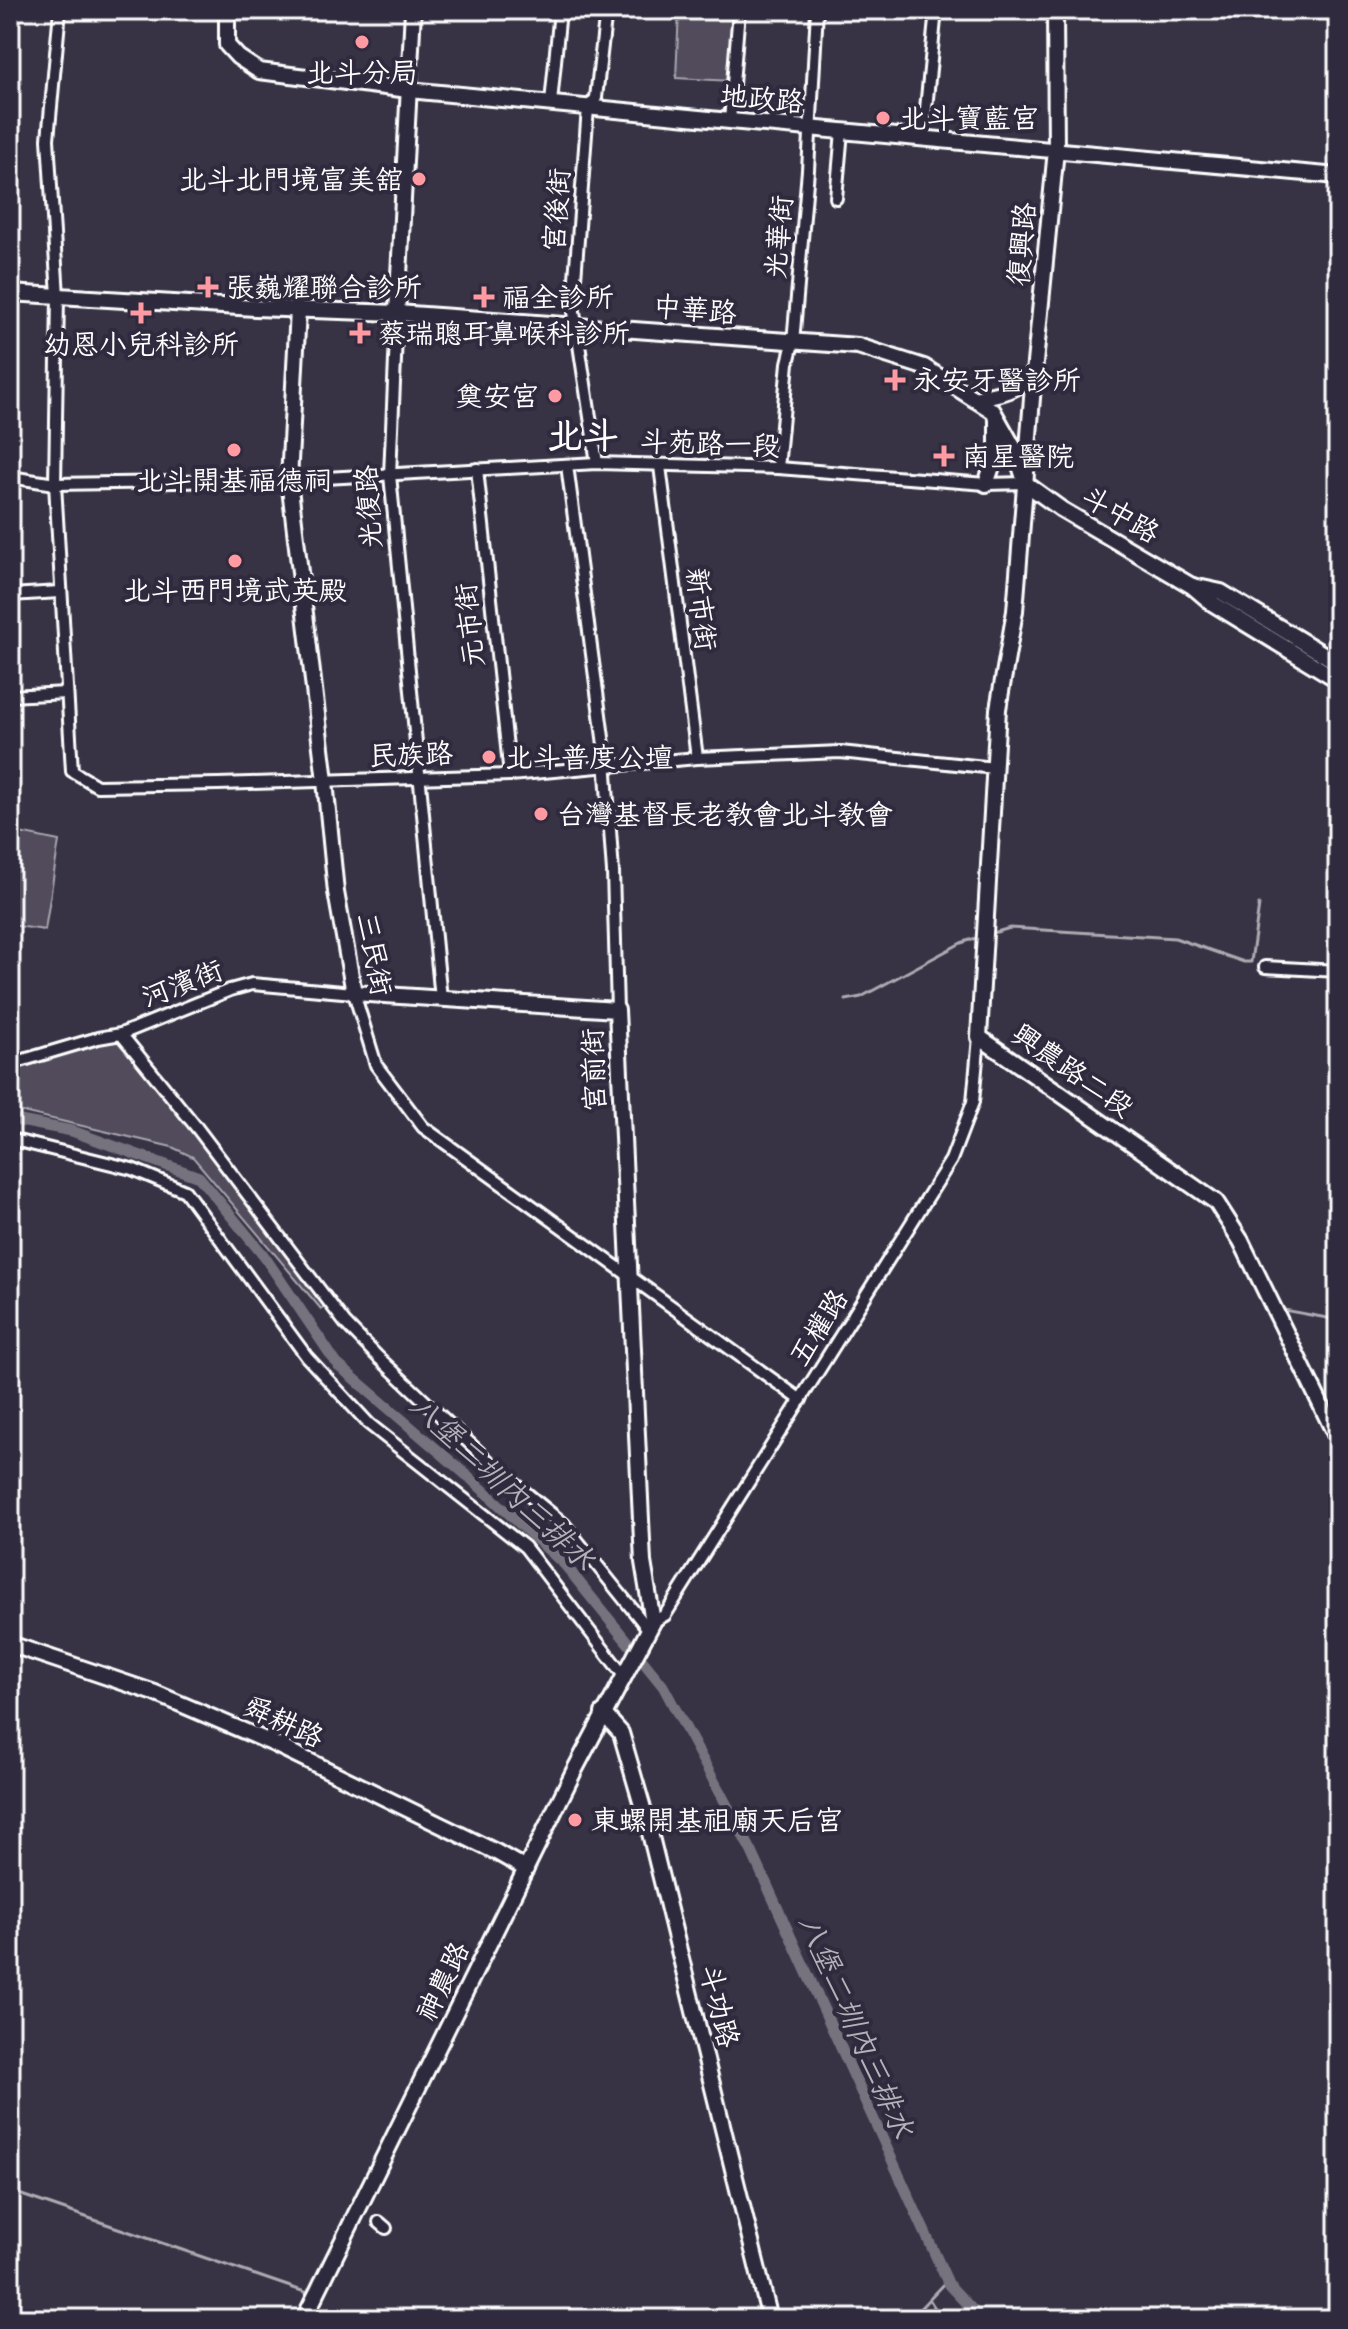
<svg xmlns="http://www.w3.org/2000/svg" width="1348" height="2329" font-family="'Patrick Hand','LXGW WenKai TC',sans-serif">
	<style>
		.green { fill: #514c5c; stroke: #a8a6ae; stroke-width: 2 }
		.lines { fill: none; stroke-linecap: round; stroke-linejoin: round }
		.stream { stroke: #adabb2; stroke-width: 3 }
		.canal { stroke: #76737f; stroke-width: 11 }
		.street-casing { stroke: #fff; stroke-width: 16 }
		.secondary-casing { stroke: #fff; stroke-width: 20 }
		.street { stroke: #2f2a3d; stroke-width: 10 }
		.secondary { stroke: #2f2a3d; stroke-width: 14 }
		.poi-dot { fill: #ff9aa2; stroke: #2f2a3d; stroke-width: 3 }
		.labels { text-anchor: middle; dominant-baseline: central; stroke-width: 8; stroke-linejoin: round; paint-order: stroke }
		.poi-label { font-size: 28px; fill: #fff; stroke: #2f2a3d; text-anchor: start }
		.street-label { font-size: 28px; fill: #fff; stroke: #2f2a3d }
		.water-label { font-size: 30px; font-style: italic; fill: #b4b2b9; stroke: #2f2a3d }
		.district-label { font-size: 36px; font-weight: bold; fill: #fff; stroke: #2f2a3d }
	</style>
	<rect width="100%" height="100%" fill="#373345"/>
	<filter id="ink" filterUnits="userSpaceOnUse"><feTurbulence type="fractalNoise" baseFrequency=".0125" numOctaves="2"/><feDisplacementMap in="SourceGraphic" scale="16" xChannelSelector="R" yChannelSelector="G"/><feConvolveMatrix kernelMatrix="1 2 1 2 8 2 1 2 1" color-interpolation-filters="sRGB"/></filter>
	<g filter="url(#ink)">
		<!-- green -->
		<g class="green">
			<path d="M679,10H735L732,81L676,78Z"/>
			<path d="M10,831L59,841L45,930L10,925Z"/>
			<path d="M116,1040L224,1162L327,1304L321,1309L193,1157L172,1147L10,1109V1067Z"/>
		</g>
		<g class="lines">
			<!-- stream -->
			<g class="stream">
				<path d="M990,934L1010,928L1175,938L1244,962H1251L1259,905"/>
				<path d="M846,1000L861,997L961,943L979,937"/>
				<path d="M1284,1310L1338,1320"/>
				<path d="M10,2191L305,2292"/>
				<path d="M929,2299L942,2319"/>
				<path d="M910,2319L947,2280"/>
			</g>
			<!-- canal -->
			<path class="canal" d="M10,1119L72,1131L199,1177L264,1256L337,1364L470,1478L565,1565L663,1686L752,1852L949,2285L981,2319"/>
			<defs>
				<g id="street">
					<path d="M60,10L48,139L58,296L55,484L72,771L97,786L218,784L510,775L697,758L840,752L995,768"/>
					<path d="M551,103L560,10"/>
					<path d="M730,121L739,10"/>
					<path d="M923,138L936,10"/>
					<path d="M836,198L842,131"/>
					<path d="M397,313L390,475L441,999"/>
					<path d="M597,463L573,305L588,108L596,98L606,10"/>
					<path d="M567,465L604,745L613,872L617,1010"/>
					<path d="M660,466L697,758"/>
					<path d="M778,468L788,363L793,343L808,170L817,10"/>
					<path d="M477,469L510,775"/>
					<path d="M10,477L55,484L289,480L597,463L778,468L986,484L1025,483"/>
					<path d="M10,595L60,592"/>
					<path d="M10,696L66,693"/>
					<path d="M1265,967L1338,971"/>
					<path d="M121,1034L197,1128L345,1323L378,1357L497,1469L564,1524L649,1630"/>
					<path d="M10,1064L98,1038L121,1034L230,990L252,984L354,993L376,1065L423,1127L801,1400"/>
					<path d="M10,1139L132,1169L185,1191L307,1357L369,1424L525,1547L624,1676"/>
					<path d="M653,1622L665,1615L951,1160L973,1102L979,1037"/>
					<path d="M379,2222L386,2228"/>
				</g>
				<g id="secondary">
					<path d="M227,10V45L238,57L259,71L409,90L730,121L1338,176"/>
					<path d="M1055,10L1056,150L1034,373L1015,611L998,709L979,1037L1216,1202L1241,1241L1338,1440"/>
					<path d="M10,293L255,308L397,313L858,346L924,367L993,411L1015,450L1023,475"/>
					<path d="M298,310L289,480L325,781L336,892L354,993L617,1010L643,1562L653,1622L574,1771L304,2319"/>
					<path d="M397,313L413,10"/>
					<path d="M974,399C1001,393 1013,393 1034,373"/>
					<path d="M1025,483L1061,509L1192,586L1212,603L1338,680"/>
					<path d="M986,484L997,452V420"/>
					<path d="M1193,586L1221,592L1338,663"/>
					<path d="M10,1644L155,1693L272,1743L496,1852L526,1869"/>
					<path d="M603,1713L621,1733L649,1829L770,2319"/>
				</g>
			</defs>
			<!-- street casing -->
			<use href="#street" class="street-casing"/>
			<!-- secondary casing -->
			<use href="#secondary" class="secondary-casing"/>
			<!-- street -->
			<use href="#street" class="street"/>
			<!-- secondary -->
			<use href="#secondary" class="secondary"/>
		</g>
	</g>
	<!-- markers -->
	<g class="poi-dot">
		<circle cx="362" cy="42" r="8"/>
		<circle cx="883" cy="118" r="8"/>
		<circle cx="419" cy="179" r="8"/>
		<path d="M204 275h8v8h8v8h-8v8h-8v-8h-8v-8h8z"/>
		<path d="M480 285h8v8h8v8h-8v8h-8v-8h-8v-8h8z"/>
		<path d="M137 301h8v8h8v8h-8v8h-8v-8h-8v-8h8z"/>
		<path d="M356 321h8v8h8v8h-8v8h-8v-8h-8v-8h8z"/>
		<path d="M891 368h8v8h8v8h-8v8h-8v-8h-8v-8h8z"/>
		<circle cx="555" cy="396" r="8"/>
		<circle cx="234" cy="450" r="8"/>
		<path d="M940 444h8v8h8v8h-8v8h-8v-8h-8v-8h8z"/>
		<circle cx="235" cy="561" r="8"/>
		<circle cx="489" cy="757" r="8"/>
		<circle cx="541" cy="814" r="8"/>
		<circle cx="575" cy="1820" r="8"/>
	</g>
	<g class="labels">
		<!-- poi labels -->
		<g class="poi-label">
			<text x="362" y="72" text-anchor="middle">北斗分局</text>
			<text x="899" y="118">北斗寶藍宮</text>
			<text x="403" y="179" text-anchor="end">北斗北門境富美舘</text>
			<text x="226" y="287">張巍耀聯合診所</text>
			<text x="502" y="297">福全診所</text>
			<text x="378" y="333">蔡瑞聰耳鼻喉科診所</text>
			<text x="141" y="344" text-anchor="middle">幼恩小兒科診所</text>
			<text x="913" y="380">永安牙醫診所</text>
			<text x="539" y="396" text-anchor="end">奠安宮</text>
			<text x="962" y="456">南星醫院</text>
			<text x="234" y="480" text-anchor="middle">北斗開基福德祠</text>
			<text x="235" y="590" text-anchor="middle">北斗西門境武英殿</text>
			<text x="505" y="757">北斗普度公壇</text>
			<text x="557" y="814">台灣基督長老教會北斗教會</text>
			<text x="591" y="1820">東螺開基祖廟天后宮</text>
		</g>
		<!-- street labels -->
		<g class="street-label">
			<text transform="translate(762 98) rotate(5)">地政路</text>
			<text transform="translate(556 210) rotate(-86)">宮後街</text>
			<text transform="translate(778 237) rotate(-85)">光華街</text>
			<text transform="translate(1021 244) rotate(-85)">復興路</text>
			<text transform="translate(695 309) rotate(5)">中華路</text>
			<text transform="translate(710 443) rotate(2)">斗苑路一段</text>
			<text transform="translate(368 507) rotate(-94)">光復路</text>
			<text transform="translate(1121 514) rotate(30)">斗中路</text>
			<text transform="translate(702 609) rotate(83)">新市街</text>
			<text transform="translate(469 625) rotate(-96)">元市街</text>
			<text transform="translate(411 754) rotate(-2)">民族路</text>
			<text transform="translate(375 954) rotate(79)">三民街</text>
			<text transform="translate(182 983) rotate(-21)">河濱街</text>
			<text transform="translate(593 1070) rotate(-92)">宮前街</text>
			<text transform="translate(1073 1070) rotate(35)">興農路二段</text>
			<text transform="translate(818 1327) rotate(-58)">五權路</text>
			<text transform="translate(284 1721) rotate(25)">舜耕路</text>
			<text transform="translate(442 1981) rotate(-64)">神農路</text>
			<text transform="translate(720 2006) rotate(76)">斗功路</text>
		</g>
		<!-- water labels -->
		<g class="water-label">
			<text transform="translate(503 1482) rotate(43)">八堡二圳內三排水</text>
			<text transform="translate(857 2026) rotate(66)">八堡二圳內三排水</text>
		</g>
		<!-- district labels -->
		<g class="district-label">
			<text x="583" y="434">北斗</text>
		</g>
	</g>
	<!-- margin -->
	<rect width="1348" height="2329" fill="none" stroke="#2f2a3d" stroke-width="40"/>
	<rect x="20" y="20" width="1308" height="2289" fill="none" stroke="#fff" stroke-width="3" filter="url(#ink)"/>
</svg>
